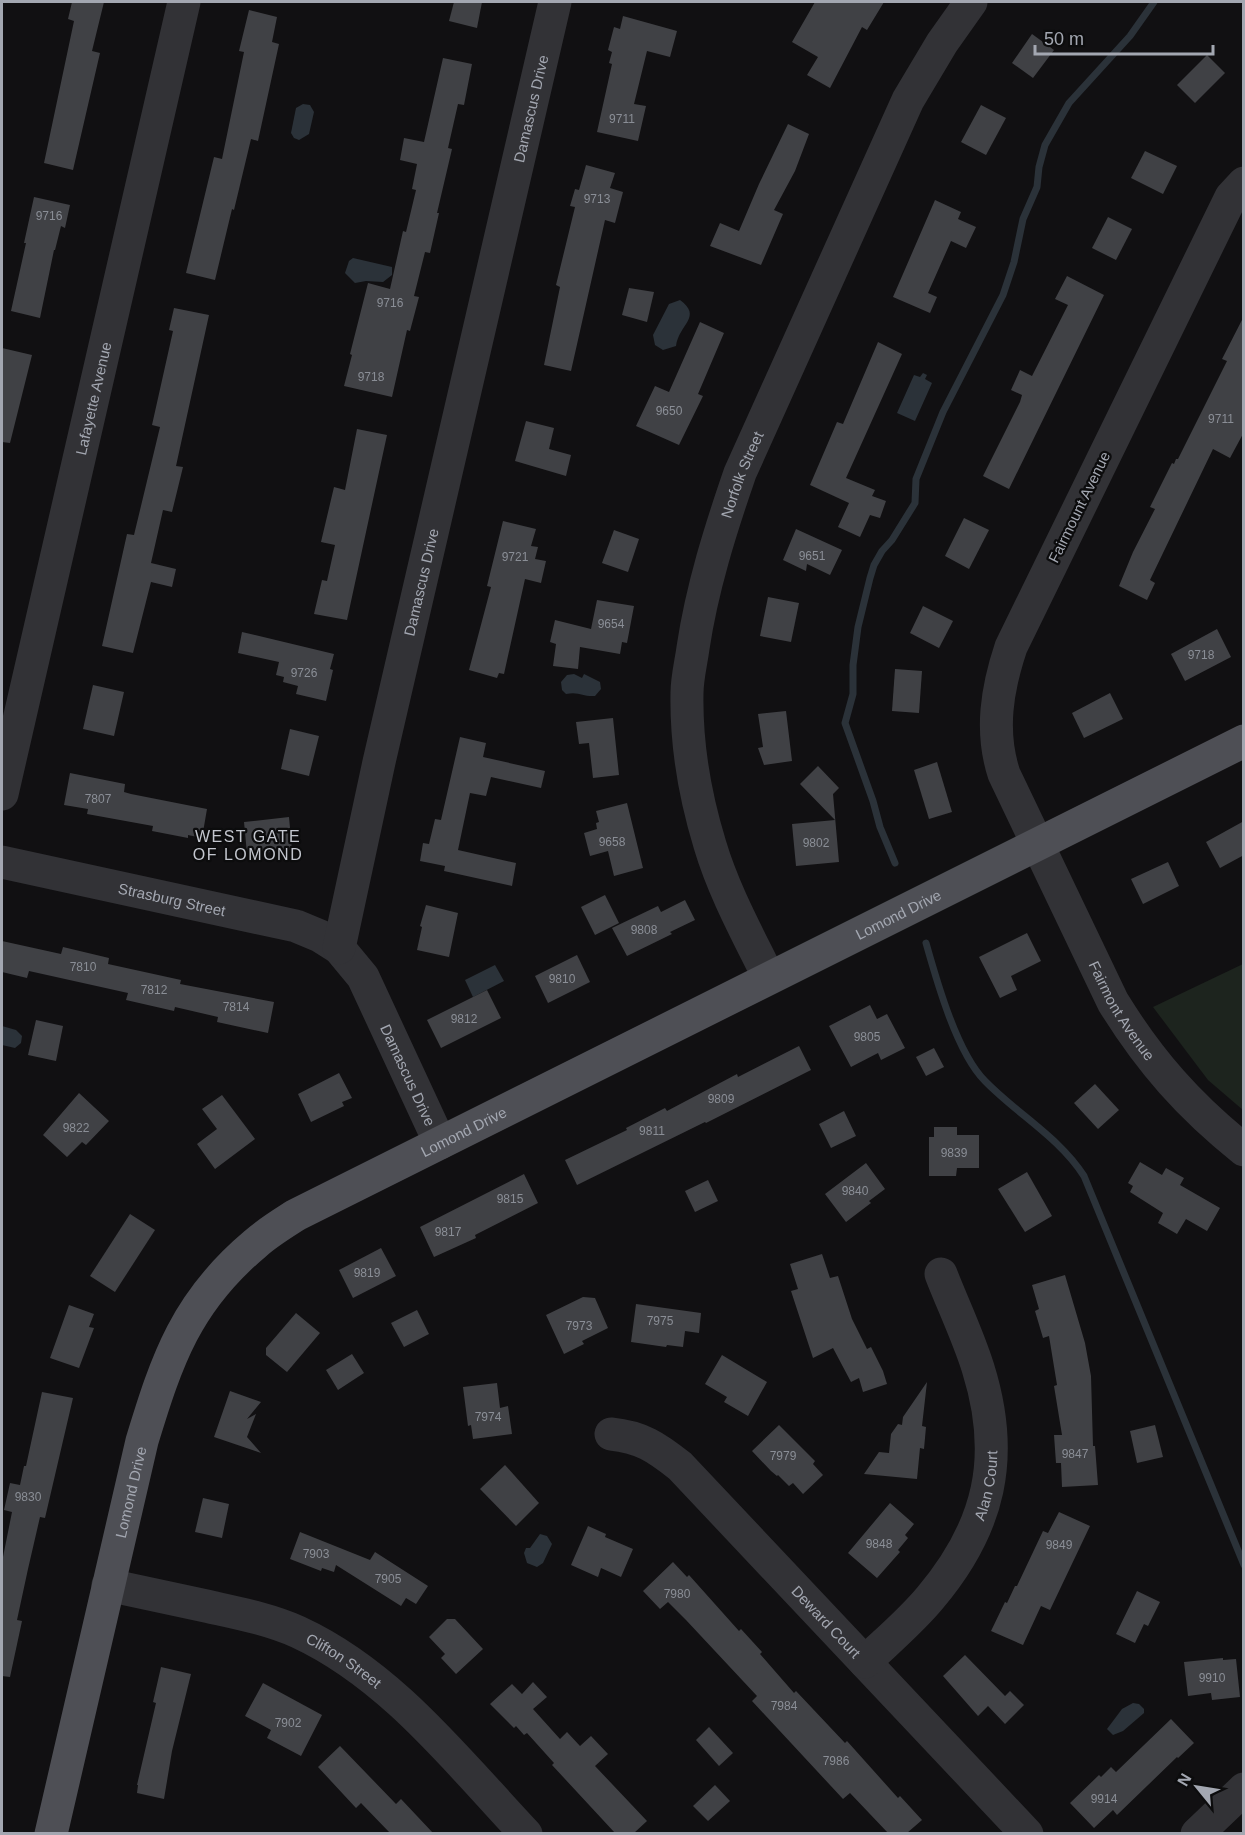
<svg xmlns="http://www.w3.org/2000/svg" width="1245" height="1835" font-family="Helvetica,sans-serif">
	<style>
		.green { fill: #1d241e }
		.water { fill: #2b3239 }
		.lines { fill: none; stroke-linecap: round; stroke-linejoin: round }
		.stream { stroke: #2b3239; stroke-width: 7 }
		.building { fill: #404145 }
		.minor { stroke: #323236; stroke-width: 33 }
		.major { stroke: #4e4f55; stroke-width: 33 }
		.labels { text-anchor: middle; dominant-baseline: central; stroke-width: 4.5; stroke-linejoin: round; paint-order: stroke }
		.number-label { font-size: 12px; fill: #8a8e96 }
		.street-label { font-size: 15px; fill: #a3a7b1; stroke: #0c0c0d }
		.neighbourhood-label { font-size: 16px; letter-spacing: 1.5px; fill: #c3c6ce; stroke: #0c0c0d }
	</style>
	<rect width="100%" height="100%" fill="#111012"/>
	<!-- green -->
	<path class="green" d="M1243,964V1110L1208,1080L1153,1007Z"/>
	<!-- water -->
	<g class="water">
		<path d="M303,104L310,105L314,112L309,134L299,140L294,138L291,133L296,108Z"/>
		<path d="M353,258L392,267V275L383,282L366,281L355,283L345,273L349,261Z"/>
		<path d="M680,300C703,317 679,324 676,346L663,350L655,345L653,335L669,304Z"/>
		<path d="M923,373L927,375L925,379L932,383L915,421L897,413L914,375L920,377Z"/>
		<path d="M574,674L582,678L584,674L600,682L601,689L595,696C583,697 579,691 566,694L562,690L561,682L567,675Z"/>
		<path d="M495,965L504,981L473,997L465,980Z"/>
		<path d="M2,1026L16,1030L22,1036L21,1043L15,1048L2,1045Z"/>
		<path d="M540,1534L547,1536L552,1544L543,1563L537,1567L527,1563L524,1553L526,1548H530Z"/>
		<path d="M1133,1703L1139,1704L1144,1709V1713L1123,1731L1113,1735L1107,1729L1122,1709Z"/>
	</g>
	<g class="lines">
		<!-- stream -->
		<g class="stream">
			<path d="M895,863L880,827L873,801L845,723L853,694V665L858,627L870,578L874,565L882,551L892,540L915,503L916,479L943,412L1003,295L1014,262L1023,219L1037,187L1039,167L1045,145L1069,103L1130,36L1154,2"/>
			<path d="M926,943C937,982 957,1053 985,1081C1017,1114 1059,1137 1084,1176L1244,1565"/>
		</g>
	</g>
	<!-- building -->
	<g class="building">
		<path d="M72,2H104L92,51L100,53L73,170L44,163L74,21L68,19Z"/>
		<path d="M454,2H482L477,28L449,21Z"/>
		<path d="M815,2H884L867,30L862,27L830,88L807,75L818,57L792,42Z"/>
		<path d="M249,10L277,17L272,42L279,44L258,141L251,139L234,210L232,209L215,280L186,273L214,157L222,159L244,52L239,51Z"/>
		<path d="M623,16L677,31L670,57L647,51L634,104L646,106L638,141L597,132L612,64L609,63L612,52L608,50L614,27L620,29Z"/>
		<path d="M1032,34L1054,50L1033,78L1012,63Z"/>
		<path d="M1207,55L1225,73L1195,103L1177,85Z"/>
		<path d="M443,58L472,64L464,105L458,104L448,148L452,149L437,213H439L430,253L425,252L414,296L419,297L410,331L407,330L392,397L344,386L352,355L350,354L368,283L390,289L403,231L406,232L416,190L412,189L417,164L400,160L404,138L424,142Z"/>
		<path d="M981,105L1006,118L986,155L961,142Z"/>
		<path d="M788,124L809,134L795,171L774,210L783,214L761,265L710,246L720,223L739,231L759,184Z"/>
		<path d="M1145,151L1177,166L1163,194L1131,178Z"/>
		<path d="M586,165L615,173L610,188L623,192L615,223L605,220L571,371L544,365L560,287L556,285L575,207L570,206L575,189L579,190Z"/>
		<path d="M34,197L70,205L65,228L61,226L55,250H54L40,318L11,311L26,243H24Z"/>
		<path d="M935,200L961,212L958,219L976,227L966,248L951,241L928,293L937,297L930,313L893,297Z"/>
		<path d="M1108,217L1132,229L1116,260L1092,248Z"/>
		<path d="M1067,276L1104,295L1009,489L983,476L1020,402L1022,395L1011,390L1020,370L1032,376L1068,305L1055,299Z"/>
		<path d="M629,288L654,292L647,322L622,315Z"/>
		<path d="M174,308L209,315L176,466L183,467L172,512L163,510L151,563L176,569L172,587L151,582L133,653L102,646L127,534L134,535L160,427L152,425L173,331L169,330Z"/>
		<path d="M1244,316V432L1230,458L1213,449L1150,580L1155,583L1147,600L1119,586L1133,552L1155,509L1150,507L1172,463L1174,464L1176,459H1178L1227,361L1222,359Z"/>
		<path d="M700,322L724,333L698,394L703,396L679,445L636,426L655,386L669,392Z"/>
		<path d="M878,342L902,354L846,478L875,490L872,496L886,501L880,518L870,515L860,537L838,527L849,503L810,485L837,422L843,424Z"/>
		<path d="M2,348L32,355L10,443L2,442Z"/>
		<path d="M526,421L554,428L549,449L571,455L566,476L515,461Z"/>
		<path d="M357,429L387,435L347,620L314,614L322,580L327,581L335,545L321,542L334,487L345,490Z"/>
		<path d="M964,518L989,530L969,569L945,556Z"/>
		<path d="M503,521L536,529L531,546L538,547L535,559L546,561L541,583L525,579L504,674L499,673L497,678L469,670L491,587L487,586Z"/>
		<path d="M796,529L842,550L830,575L807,564L806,571L783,560Z"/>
		<path d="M614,530L639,539L628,572L602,563Z"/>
		<path d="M768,597L799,603L791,642L760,636Z"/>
		<path d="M597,600L634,606L627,643L622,642L620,654L580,647L578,669L553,666L556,644L550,642L555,620L591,629Z"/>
		<path d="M923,606L953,621L939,648L910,633Z"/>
		<path d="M1217,629L1231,657L1185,681L1171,654Z"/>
		<path d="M242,632L334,654L330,669L333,670L326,701L296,694L298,686L283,682L284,677L276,675L279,662L238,653Z"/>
		<path d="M895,669L922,671L919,713L892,711Z"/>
		<path d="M93,685L124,692L114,736L83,729Z"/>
		<path d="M1110,693L1123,719L1084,738L1072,713Z"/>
		<path d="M786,711L792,761L764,765L758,748L763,747L758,714Z"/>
		<path d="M613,718L619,775L593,778L589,743L579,744L576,722Z"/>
		<path d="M290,729L319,736L309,776L281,769Z"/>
		<path d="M460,737L486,743L483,757L545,771L541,788L491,777L486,796L470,793L458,850L516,863L512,886L444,871L445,866L420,861L423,843L429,844L435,819L441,820Z"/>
		<path d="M937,762L952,812L929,819L914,770Z"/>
		<path d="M818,766L839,788L833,794L839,862L796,866L792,824L835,820L800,784Z"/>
		<path d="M70,773L125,784L124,792L131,794L207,809L202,838L188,835V838L152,831L153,826L87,814L88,809L64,805Z"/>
		<path d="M627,803L643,868L614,876L608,851L590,856L584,833L597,829L596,823L599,822L596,811Z"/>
		<path d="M289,817L292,850L247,854L244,822Z"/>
		<path d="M1244,821V855L1220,868L1206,842Z"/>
		<path d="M1168,862L1179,886L1143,904L1131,879Z"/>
		<path d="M605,895L619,923L595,935L581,907Z"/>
		<path d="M685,900L695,920L670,932L672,934L627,956L612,928L658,906L661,912Z"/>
		<path d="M426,905L458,913L449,957L417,950L422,927L420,926Z"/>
		<path d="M1027,933L1041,961L1011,976L1017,990L1000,998L979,957Z"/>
		<path d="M2,941L61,954L63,947L109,958L108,964L181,980L180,984L274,1002L268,1033L217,1022L218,1017L175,1007L174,1011L126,1000L128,993L29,971L27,978L2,972Z"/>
		<path d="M577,955L590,982L548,1003L535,976Z"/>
		<path d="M487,990L501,1018L441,1048L427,1020Z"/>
		<path d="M870,1005L877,1019L887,1014L905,1048L881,1060L878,1053L851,1067L829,1026Z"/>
		<path d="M36,1020L63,1026L56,1061L28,1055Z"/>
		<path d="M799,1046L811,1070L706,1123L705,1122L577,1185L565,1160L627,1130L626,1128L665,1108L667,1111L737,1074L738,1077Z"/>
		<path d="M934,1048L944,1067L926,1076L916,1057Z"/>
		<path d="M339,1073L352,1098L342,1102L344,1106L311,1122L298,1094Z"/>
		<path d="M1095,1084L1119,1110L1098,1129L1074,1103Z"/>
		<path d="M79,1093L109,1121L86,1145L82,1142L67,1157L43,1135Z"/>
		<path d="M222,1095L255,1139L215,1169L197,1144L217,1129L202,1109Z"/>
		<path d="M844,1111L856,1136L831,1148L819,1124Z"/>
		<path d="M934,1127H957V1135H979V1168H957L956,1176H929V1137H934Z"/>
		<path d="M1140,1162L1162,1175L1166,1168L1184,1178L1180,1185L1220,1208L1207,1231L1186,1219L1177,1234L1158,1223L1163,1213L1130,1192L1133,1186L1128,1183Z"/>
		<path d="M866,1163L885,1189L869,1201L871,1203L846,1222L825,1194Z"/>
		<path d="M1027,1172L1052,1216L1025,1232L998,1189Z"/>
		<path d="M524,1174L538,1203L475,1235L476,1238L434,1257L420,1227Z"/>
		<path d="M708,1180L718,1201L695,1212L685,1191Z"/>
		<path d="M130,1214L155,1230L115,1292L90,1276Z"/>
		<path d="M381,1248L396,1276L353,1298L339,1270Z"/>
		<path d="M822,1254L830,1278L838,1276L852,1319L867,1349L871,1347L883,1371L887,1384L863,1392L859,1378L851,1382L833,1348L813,1358L791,1291L798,1289L790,1264Z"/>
		<path d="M1065,1275L1085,1343L1091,1376L1093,1446H1095L1098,1485L1062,1487L1061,1463H1056L1054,1435H1062L1054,1386L1057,1385L1049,1336L1043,1338L1035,1311L1039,1309L1032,1285Z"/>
		<path d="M583,1297L595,1298L608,1328L582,1341L584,1344L564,1354L546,1315Z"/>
		<path d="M636,1304L701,1313L699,1333L685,1331L683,1347L667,1345L666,1347L631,1342Z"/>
		<path d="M69,1305L94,1314L89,1327L94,1328L79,1368L50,1358Z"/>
		<path d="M417,1310L429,1334L404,1347L391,1323Z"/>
		<path d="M296,1313L320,1333L287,1372L266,1355V1348Z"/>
		<path d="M352,1354L364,1373L338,1390L326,1370Z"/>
		<path d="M722,1355L767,1382L748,1416L724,1402L727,1397L705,1384Z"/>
		<path d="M927,1382L922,1426L926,1427L924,1449L920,1448L917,1479L864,1474L879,1452L889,1453L891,1434L898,1424L902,1425L903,1417Z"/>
		<path d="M497,1383L500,1408L508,1406L512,1434L473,1439L471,1425L468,1426L463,1387Z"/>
		<path d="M230,1391L261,1402L247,1419L256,1414L247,1437L261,1453L214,1437Z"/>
		<path d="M42,1392L73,1398L45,1518L40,1517L28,1569L17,1620L22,1621L10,1677L2,1676V1562L12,1512L4,1510L10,1483L20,1485L24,1466H26Z"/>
		<path d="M779,1425L815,1461L813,1464L823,1475L803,1494L793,1483L789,1486L778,1475L777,1476L771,1471L752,1451Z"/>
		<path d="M1155,1425L1163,1457L1137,1463L1130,1431Z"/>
		<path d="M505,1465L539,1503L516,1526L480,1489Z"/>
		<path d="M203,1498L229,1504L222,1538L195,1532Z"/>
		<path d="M890,1503L914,1524L905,1535L908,1538L898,1550L900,1552L877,1578L848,1553Z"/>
		<path d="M1059,1512L1090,1526L1050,1610L1041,1606L1023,1645L991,1631L1005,1602L1007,1603L1015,1586H1017L1043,1531L1048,1533Z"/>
		<path d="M588,1526L606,1534L605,1537L633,1549L621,1577L601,1568L598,1577L571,1565Z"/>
		<path d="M300,1532L370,1560L375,1552L428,1586L416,1604L406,1598L401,1606L336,1565L334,1572L322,1568L321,1571L290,1559Z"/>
		<path d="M673,1562L687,1577L689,1575L739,1631L741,1629L762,1652L760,1654L794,1693L796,1691L845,1743L847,1741L898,1798L900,1796L922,1820L907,1833H888L850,1793L843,1799L752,1701L757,1696L686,1620L668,1602L660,1609L643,1591Z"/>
		<path d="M1137,1591L1160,1602L1148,1626L1144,1624L1135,1643L1116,1634Z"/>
		<path d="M447,1619H455L483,1649L456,1674L441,1658L445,1654L429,1637Z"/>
		<path d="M965,1655L1005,1696L1010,1691L1024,1705L1005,1724L988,1706L978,1716L943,1676Z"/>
		<path d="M1223,1658V1660L1236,1659L1240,1697L1212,1700L1211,1693L1188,1696L1184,1662Z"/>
		<path d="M161,1667L191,1674L172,1751L164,1799L137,1793L138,1785H137L156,1703L153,1702Z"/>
		<path d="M533,1682L547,1697L533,1709L560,1739L567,1732L580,1746L591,1736L608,1754L595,1766L647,1821L634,1833H615L552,1765L554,1763L527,1733L524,1735L516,1726L514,1728L490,1704L512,1684L522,1694Z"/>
		<path d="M263,1683L322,1715L301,1756L267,1738L271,1730L245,1716Z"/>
		<path d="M1171,1719L1194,1743L1178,1758L1177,1757L1117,1815L1113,1810L1094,1828L1070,1803L1099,1775L1101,1777L1111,1767L1116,1772Z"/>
		<path d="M709,1727L733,1753L719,1766L696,1740Z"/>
		<path d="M340,1746L396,1804L401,1799L433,1833H390L361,1803L356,1808L318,1767Z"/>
		<path d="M715,1785L730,1801L708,1821L693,1806Z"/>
	</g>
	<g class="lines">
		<!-- minor -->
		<g class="minor">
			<path id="s1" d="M1244,183L1231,197L1011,647C997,689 990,731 1004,774L1113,1002C1150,1062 1189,1106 1244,1150"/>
			<path id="s2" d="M2,794L184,2"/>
			<path id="s3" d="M2,862L296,926L320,936L339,948L363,977L440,1143"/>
			<path id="s4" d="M339,948L379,762L555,2"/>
			<path id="s5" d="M769,978C748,935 724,892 710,845C695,796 686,745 687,693C687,678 691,663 693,648C702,588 720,531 740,473L908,100L942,43L971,2"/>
			<path id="s6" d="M611,1434C641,1437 656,1447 680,1466L1027,1834"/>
			<path id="s7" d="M108,1585C140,1592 173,1599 206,1606C237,1613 269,1619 298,1632C391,1675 457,1761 526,1834"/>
			<path id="s8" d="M865,1662C887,1641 911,1621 930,1598C990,1527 1006,1457 978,1368C968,1336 953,1305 941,1274"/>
			<path d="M1197,1834L1244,1789"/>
		</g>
		<!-- major -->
		<path class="major" id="s9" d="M51,1834L142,1441C167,1359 186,1302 255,1244C267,1233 282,1224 296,1215L1244,741"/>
	</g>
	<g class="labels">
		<!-- number labels -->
		<g class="number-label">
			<text x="622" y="119">9711</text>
			<text x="597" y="199">9713</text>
			<text x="49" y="216">9716</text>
			<text x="390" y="303">9716</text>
			<text x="371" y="377">9718</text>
			<text x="669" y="411">9650</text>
			<text x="1221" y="419">9711</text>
			<text x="812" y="556">9651</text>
			<text x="515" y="557">9721</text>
			<text x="611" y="624">9654</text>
			<text x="1201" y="655">9718</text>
			<text x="304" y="673">9726</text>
			<text x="98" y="799">7807</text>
			<text x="612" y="842">9658</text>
			<text x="816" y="843">9802</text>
			<text x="644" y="930">9808</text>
			<text x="83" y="967">7810</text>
			<text x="562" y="979">9810</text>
			<text x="154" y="990">7812</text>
			<text x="236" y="1007">7814</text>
			<text x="464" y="1019">9812</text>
			<text x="867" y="1037">9805</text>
			<text x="721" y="1099">9809</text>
			<text x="76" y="1128">9822</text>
			<text x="652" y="1131">9811</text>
			<text x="954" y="1153">9839</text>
			<text x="855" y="1191">9840</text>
			<text x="510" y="1199">9815</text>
			<text x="448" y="1232">9817</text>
			<text x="367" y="1273">9819</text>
			<text x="660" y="1321">7975</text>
			<text x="579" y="1326">7973</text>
			<text x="488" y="1417">7974</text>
			<text x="1075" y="1454">9847</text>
			<text x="783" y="1456">7979</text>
			<text x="28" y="1497">9830</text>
			<text x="879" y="1544">9848</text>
			<text x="1059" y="1545">9849</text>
			<text x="316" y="1554">7903</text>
			<text x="388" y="1579">7905</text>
			<text x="677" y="1594">7980</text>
			<text x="1212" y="1678">9910</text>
			<text x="784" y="1706">7984</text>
			<text x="288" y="1723">7902</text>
			<text x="836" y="1761">7986</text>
			<text x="1104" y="1799">9914</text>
		</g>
		<!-- street labels -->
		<g class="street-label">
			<text stroke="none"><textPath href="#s4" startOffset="861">Damascus Drive</textPath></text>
			<text stroke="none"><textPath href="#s2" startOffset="406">Lafayette Avenue</textPath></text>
			<text stroke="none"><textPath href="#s5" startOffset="526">Norfolk Street</textPath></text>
			<text transform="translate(1079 507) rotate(-64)">Fairmount Avenue</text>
			<text stroke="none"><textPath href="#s4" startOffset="375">Damascus Drive</textPath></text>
			<text stroke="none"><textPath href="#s3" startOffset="174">Strasburg Street</textPath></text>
			<text stroke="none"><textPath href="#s9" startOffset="1358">Lomond Drive</textPath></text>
			<text stroke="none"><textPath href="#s1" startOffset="914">Fairmont Avenue</textPath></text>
			<text stroke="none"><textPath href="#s3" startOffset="495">Damascus Drive</textPath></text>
			<text stroke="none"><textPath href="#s9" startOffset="872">Lomond Drive</textPath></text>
			<text stroke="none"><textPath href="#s8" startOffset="219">Alan Court</textPath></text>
			<text stroke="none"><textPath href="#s9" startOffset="351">Lomond Drive</textPath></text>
			<text stroke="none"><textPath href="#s6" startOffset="291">Deward Court</textPath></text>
			<text stroke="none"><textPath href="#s7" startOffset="250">Clifton Street</textPath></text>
		</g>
		<!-- neighbourhood labels -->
		<g class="neighbourhood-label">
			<text x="248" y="836">WEST GATE<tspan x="248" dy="18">OF LOMOND</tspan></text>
		</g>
	</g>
	<!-- border -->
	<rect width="1245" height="1835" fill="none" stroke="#a3a7b1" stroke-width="6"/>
	<!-- north arrow -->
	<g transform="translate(1197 1787) rotate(300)" stroke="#0c0c0d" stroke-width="4.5" paint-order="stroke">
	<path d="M0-4.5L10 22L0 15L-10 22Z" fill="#a3a7b1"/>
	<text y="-9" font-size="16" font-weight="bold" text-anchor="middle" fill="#a3a7b1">N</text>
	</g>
	<!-- scale -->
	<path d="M1035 45v9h178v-9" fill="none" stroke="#a3a7b1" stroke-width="3"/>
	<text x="1044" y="45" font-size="18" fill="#a3a7b1" stroke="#0c0c0d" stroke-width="4.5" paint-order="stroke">50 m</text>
</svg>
